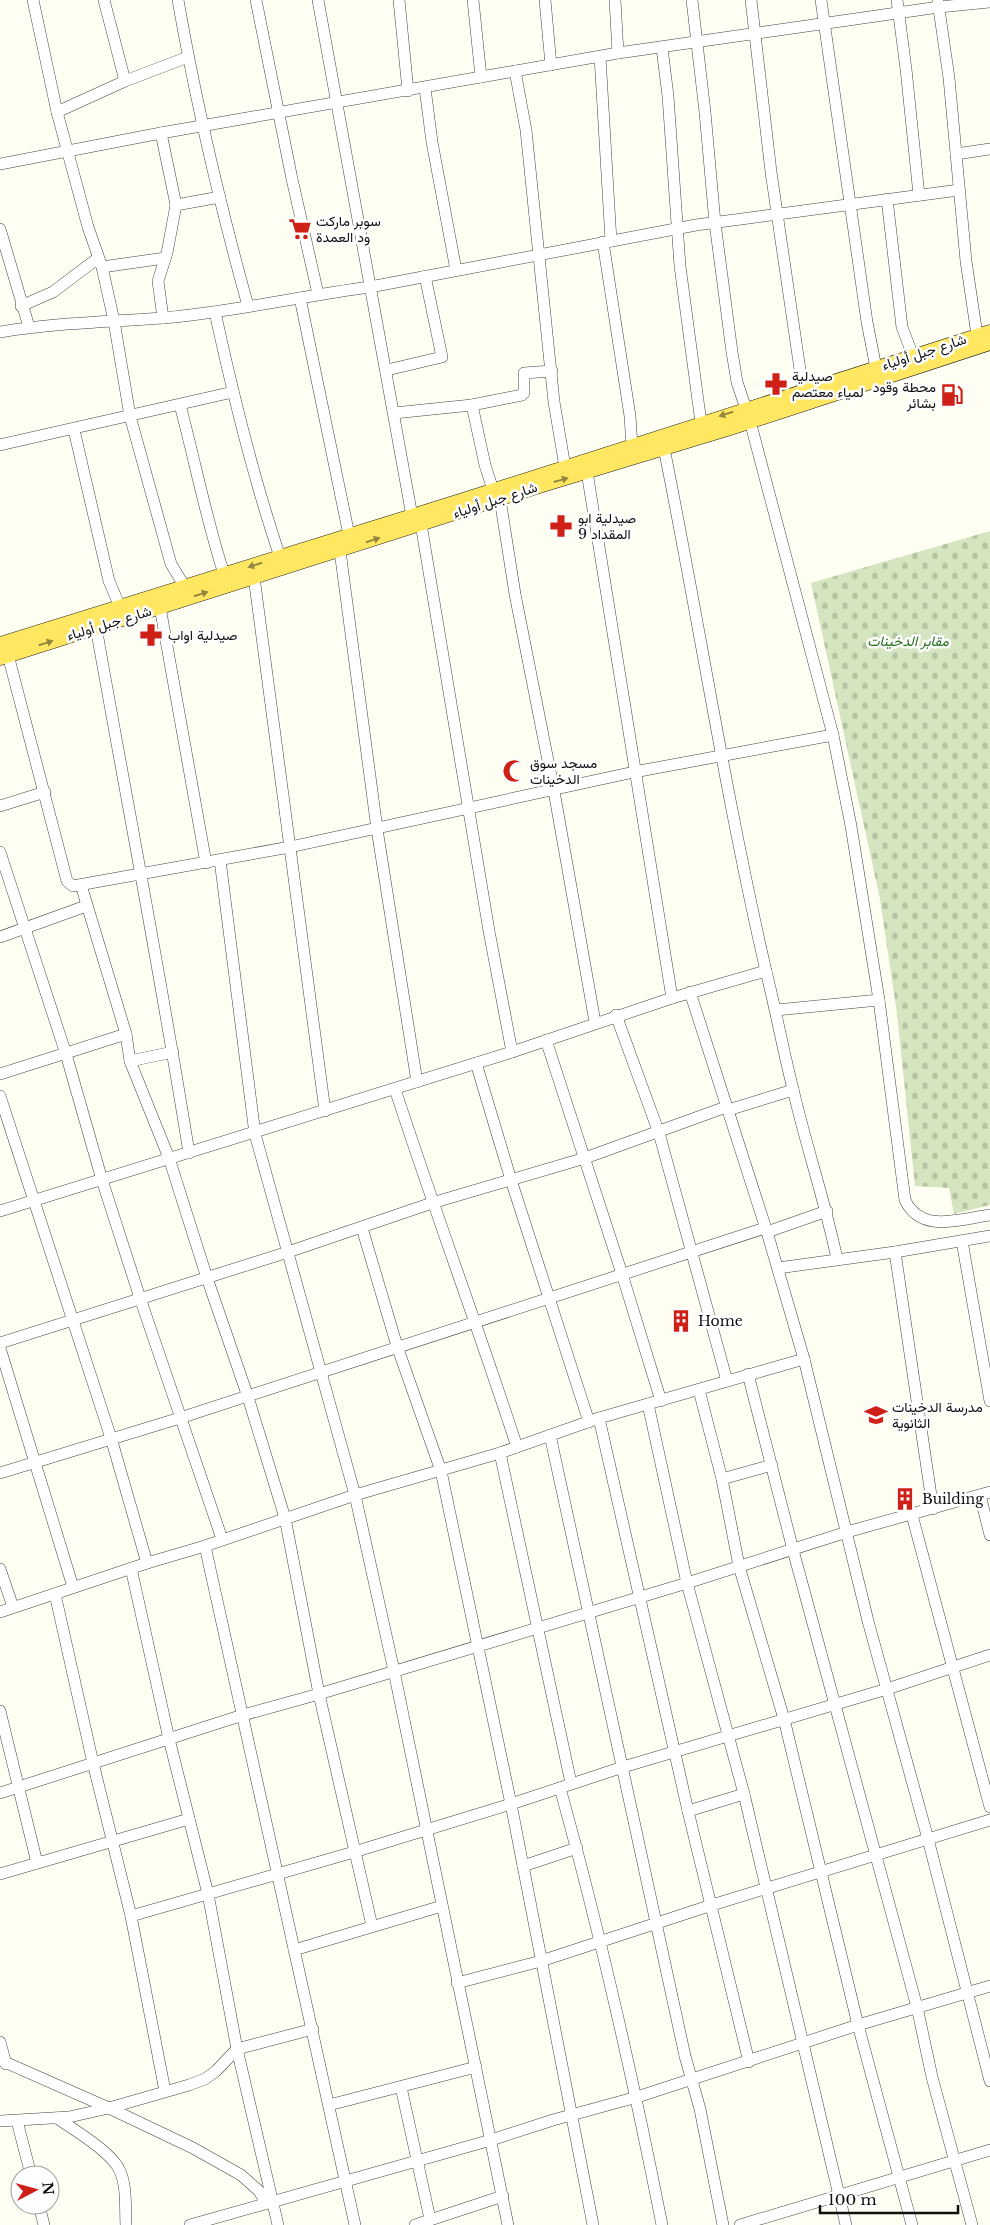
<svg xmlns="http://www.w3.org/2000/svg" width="990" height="2225" font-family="'Libre Baskerville',Vazirmatn,serif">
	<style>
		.cemetery { fill: url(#cemetery-stones) }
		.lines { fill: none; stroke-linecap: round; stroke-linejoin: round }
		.minor-casing { stroke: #424242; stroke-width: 12 }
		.major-casing { stroke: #202020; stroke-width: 15 }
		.minor { stroke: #fff; stroke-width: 11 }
		.major { stroke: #ffe762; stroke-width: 14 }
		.oneway { fill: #93863d }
		.labels { text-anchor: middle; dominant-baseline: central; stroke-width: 5; stroke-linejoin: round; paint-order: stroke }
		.poi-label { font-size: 14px; fill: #0f0f0f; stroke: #fff; text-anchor: start }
		.street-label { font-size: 14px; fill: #0f0f0f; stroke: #fff }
		.park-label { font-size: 14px; font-style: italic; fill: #226f18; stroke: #fff }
	</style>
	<defs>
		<pattern id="cemetery-stones" width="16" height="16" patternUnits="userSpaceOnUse" patternTransform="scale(1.25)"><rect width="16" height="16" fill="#d5e5bf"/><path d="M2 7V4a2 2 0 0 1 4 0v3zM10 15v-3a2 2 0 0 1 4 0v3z" fill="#b6c3a3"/></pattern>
	</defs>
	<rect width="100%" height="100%" fill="#fffef2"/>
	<!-- cemetery -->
	<path class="cemetery" d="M990,531V1205L954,1214L949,1188L915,1186L897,1014L880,899L811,583Z"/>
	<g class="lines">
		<defs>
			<g id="minor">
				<path d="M33,0L57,112L88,227L102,267L114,321L130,416L171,564L185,587"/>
				<path d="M104,0L125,81"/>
				<path d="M178,0C196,103 220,205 248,306"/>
				<path d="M256,0L292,179L318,294"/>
				<path d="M318,0L412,516"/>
				<path d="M399,0L408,91"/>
				<path d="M473,0L481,77"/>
				<path d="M545,0L551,65"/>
				<path d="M615,0L618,53"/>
				<path d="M692,0L705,112L715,223L732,352L737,382L750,421L833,735L851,826L879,1000L905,1200C921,1234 960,1219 990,1215"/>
				<path d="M751,0L771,172L803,390"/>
				<path d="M821,0L867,322L876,368"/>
				<path d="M897,0L906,69L919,195"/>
				<path d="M938,2L949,78L966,261L977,335"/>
				<path d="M662,48L668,96L680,266L701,423"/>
				<path d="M600,57L611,241"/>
				<path d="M515,71L526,130L554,402L565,467"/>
				<path d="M425,88L432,142L456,270"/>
				<path d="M57,112L125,81L188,57"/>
				<path d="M161,133L176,205L167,253L158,281L163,318"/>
				<path d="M956,154L990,149"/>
				<path d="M0,164L161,133L618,53L939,7L990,2"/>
				<path d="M887,199L902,327L916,364"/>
				<path d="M176,205L220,197"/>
				<path d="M0,229L29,327"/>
				<path d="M603,242L630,416L632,446"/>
				<path d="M102,267L165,258"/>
				<path d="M300,298L349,535"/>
				<path d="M21,306L53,292L98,258"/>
				<path d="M215,312C233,395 253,477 280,557"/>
				<path d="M0,332C54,323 109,322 163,318C233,312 301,296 370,287L696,225L959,190"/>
				<path d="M387,370L442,357L425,276"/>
				<path d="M180,405C195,461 206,519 224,574"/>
				<path d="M472,405L485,465L493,490"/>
				<path d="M394,413L472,405L522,395L524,393V373L552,371"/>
				<path d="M74,430L109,581L120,607"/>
				<path d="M0,445L233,392"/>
				<path d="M664,448C699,622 726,798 766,971C776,1011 783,1050 793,1089C806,1146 825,1201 837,1259"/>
				<path d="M587,472L672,998"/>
				<path d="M500,499L515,594L554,791L595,1022"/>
				<path d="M421,524L489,931L512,1052"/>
				<path d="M340,551L377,829L417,1082"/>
				<path d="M254,577L325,1111"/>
				<path d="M160,607L206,863"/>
				<path d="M96,627C127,802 161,977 189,1153"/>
				<path d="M8,655L67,881L73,886L290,847L634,772L833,735"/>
				<path d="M0,806L45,792"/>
				<path d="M0,852L66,1054L102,1180L140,1298L222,1539"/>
				<path d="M220,860L255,1134L355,1495L394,1671L508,2225"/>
				<path d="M81,885L126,1034L130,1061L169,1158L207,1278L247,1394L285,1518L319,1694L372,1926"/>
				<path d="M0,937L86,906"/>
				<path d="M690,992L767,1232L804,1359L868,1621L928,1839L990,2081"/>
				<path d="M776,1010L879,1000"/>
				<path d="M616,1015L659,1133L727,1381"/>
				<path d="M546,1040L622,1274L661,1401"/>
				<path d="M130,1061L173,1052"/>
				<path d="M476,1063L511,1180L589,1422"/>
				<path d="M0,1074L126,1034"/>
				<path d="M395,1089C434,1209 478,1327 517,1447"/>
				<path d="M0,1096L111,1438L147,1563"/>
				<path d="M728,1110L793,1090"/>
				<path d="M0,1211L512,1052L672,998L766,971"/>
				<path d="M362,1228L397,1346L441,1471L511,1804L593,2225"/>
				<path d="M767,1232L827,1211"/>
				<path d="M962,1241L990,1401"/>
				<path d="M895,1252L933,1509"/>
				<path d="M778,1268L895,1252L990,1236"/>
				<path d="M0,1343L288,1252L432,1203L585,1158L726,1107"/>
				<path d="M0,1348L73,1587"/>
				<path d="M748,1374L793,1550L917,2007L932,2077L972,2225"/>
				<path d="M699,1390L722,1479L739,1566L784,1719L858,2025L912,2225"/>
				<path d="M648,1404L687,1583L744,1794L846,2225"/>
				<path d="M599,1418L688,1811L749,2062"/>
				<path d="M550,1435L685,2056L700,2109L723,2225"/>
				<path d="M500,1453L571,1783"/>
				<path d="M0,1473L180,1418L765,1228"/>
				<path d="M722,1479L772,1465"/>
				<path d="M980,1495L990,1535"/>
				<path d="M912,1515L990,1807"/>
				<path d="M205,1546L355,2225"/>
				<path d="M131,1568L169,1739L208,1894L237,2049L278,2225"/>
				<path d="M0,1569L13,1607"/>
				<path d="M55,1594L93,1763L131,1916L165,2091"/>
				<path d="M0,1612L147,1563L205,1546L355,1495L500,1453L599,1418L804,1359"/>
				<path d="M0,1711L37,1863"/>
				<path d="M560,1788C600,1932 633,2078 662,2225"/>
				<path d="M0,1793L243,1715L319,1694L687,1583L847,1532L990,1492"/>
				<path d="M688,1811L744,1794"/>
				<path d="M523,1866L577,1848"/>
				<path d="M0,1874L189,1819"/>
				<path d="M131,1916L354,1852L511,1804L623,1767L887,1689L990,1655"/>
				<path d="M294,1950L442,1906"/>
				<path d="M457,1983L541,1961L712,1905L990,1820"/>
				<path d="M0,2042L6,2064"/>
				<path d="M0,2060L109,2108L193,2148L241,2175L259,2191L266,2203"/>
				<path d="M401,2087L430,2219"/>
				<path d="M329,2105L476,2067"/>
				<path d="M57,2118C74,2130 112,2152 120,2171C127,2187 125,2207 126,2225"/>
				<path d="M0,2121L69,2117L109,2108L189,2085L205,2079L216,2071L237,2049L313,2029"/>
				<path d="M17,2121L31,2175"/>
				<path d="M39,2205L44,2225"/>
				<path d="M190,2225L491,2140L553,2120L637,2097L858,2025L990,1986"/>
				<path d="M415,2225L503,2196"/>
				<path d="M740,2225L990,2150"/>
			</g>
			<g id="major">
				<path d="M0,644L454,503L990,332"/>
				<path d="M0,658L542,485L730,428L990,343"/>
			</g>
		</defs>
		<!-- minor casing -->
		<use href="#minor" class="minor-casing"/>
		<!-- major casing -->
		<use href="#major" class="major-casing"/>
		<!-- minor -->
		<use href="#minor" class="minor"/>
		<!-- major -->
		<use href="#major" class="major"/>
	</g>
	<!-- one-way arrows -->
	<defs><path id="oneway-solid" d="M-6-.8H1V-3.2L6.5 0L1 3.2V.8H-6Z" transform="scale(1.25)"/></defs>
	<g class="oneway">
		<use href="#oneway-solid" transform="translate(726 414) rotate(162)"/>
		<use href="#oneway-solid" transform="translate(561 480) rotate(-16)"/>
		<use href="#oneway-solid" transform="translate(373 540) rotate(-18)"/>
		<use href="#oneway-solid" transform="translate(255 565) rotate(163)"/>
		<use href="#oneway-solid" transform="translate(201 594) rotate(-18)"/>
		<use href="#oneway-solid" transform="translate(46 643) rotate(-18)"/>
	</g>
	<!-- icons -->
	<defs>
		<symbol id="supermarket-bare" viewBox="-9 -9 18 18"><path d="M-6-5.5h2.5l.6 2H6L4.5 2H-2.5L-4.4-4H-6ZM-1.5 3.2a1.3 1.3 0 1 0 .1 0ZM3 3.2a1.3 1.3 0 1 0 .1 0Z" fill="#cf2018" stroke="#fff" stroke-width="2.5" paint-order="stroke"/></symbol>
		<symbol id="pharmacy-bare" viewBox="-9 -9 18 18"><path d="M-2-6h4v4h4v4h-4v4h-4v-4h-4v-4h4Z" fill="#cf2018" stroke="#fff" stroke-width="2.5" paint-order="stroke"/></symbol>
		<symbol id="fuel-bare" viewBox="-9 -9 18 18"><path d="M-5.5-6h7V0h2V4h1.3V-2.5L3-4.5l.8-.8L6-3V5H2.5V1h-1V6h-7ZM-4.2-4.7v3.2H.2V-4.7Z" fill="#cf2018" stroke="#fff" stroke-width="2.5" paint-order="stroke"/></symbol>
		<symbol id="mosque-bare" viewBox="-9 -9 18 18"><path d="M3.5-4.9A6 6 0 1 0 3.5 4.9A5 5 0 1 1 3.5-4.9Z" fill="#cf2018" stroke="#fff" stroke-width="2.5" paint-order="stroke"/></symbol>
		<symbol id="building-bare" viewBox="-9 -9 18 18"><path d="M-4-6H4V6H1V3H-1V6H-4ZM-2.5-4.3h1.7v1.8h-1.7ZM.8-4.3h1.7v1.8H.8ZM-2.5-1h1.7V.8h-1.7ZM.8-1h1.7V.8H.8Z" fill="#cf2018" stroke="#fff" stroke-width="2.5" paint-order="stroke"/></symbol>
		<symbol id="school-bare" viewBox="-9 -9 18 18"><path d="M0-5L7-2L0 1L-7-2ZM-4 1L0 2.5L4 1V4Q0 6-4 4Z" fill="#cf2018" stroke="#fff" stroke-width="2.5" paint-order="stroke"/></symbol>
	</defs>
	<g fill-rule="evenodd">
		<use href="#supermarket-bare" x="284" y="213" width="32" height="32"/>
		<use href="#pharmacy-bare" x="760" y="368" width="32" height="32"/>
		<use href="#fuel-bare" x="936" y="379" width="32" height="32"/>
		<use href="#pharmacy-bare" x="545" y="510" width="32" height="32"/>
		<use href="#pharmacy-bare" x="135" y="619" width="32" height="32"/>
		<use href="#mosque-bare" x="498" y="755" width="32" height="32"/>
		<use href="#building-bare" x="665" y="1305" width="32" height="32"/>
		<use href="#school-bare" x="860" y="1399" width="32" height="32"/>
		<use href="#building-bare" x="889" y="1483" width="32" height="32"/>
	</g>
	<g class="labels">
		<!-- poi labels -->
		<g class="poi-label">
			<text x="316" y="221">سوبر ماركت<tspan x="316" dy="16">ود العمدة</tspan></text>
			<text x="792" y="376">صيدلية<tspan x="792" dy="16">لمياء معتصم</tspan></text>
			<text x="936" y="387" text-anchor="end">محطة وقود<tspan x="936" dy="16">بشائر</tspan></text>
			<text x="578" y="518">صيدلية ابو<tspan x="578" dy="16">المقداد 9</tspan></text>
			<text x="168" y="635">صيدلية اواب</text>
			<text x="530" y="763">مسجد سوق<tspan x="530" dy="16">الدخينات</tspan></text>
			<text x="698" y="1321">Home</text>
			<text x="892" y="1407">مدرسة الدخينات<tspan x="892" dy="16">الثانوية</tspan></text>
			<text x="922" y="1499">Building</text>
		</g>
		<!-- street labels -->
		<g class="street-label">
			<text transform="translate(924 352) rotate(-18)">شارع جبل أولياء</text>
			<text transform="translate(495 500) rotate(-18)">شارع جبل أولياء</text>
			<text transform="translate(109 623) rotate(-17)">شارع جبل أولياء</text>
		</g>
		<!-- park labels -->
		<g class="park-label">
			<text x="908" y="641">مقابر الدخينات</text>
		</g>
	</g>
	<!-- north arrow -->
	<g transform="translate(35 2190) rotate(84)"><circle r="24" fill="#ffffff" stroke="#9f9f9f"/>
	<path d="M0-4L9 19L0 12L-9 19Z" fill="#cf2018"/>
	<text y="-8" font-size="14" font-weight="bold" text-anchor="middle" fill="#0f0f0f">N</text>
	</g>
	<!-- scale -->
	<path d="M820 2205v8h138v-8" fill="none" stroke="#0f0f0f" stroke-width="2.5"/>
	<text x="828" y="2205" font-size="15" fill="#0f0f0f" stroke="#ffffff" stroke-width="4" paint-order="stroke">100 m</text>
</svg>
